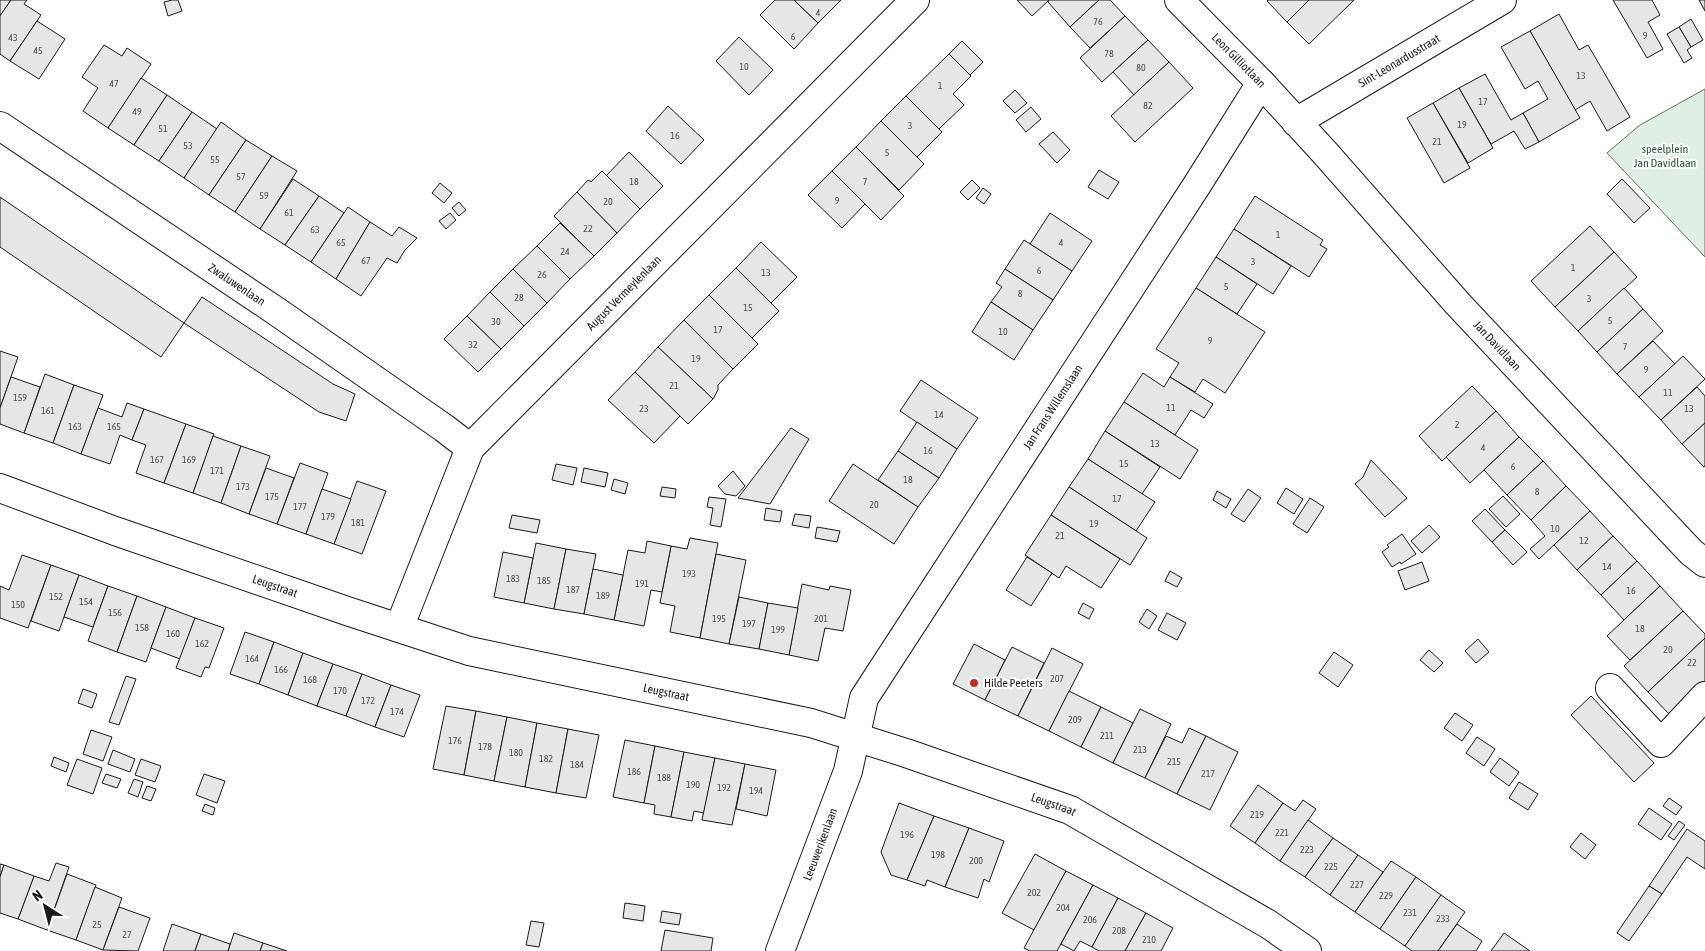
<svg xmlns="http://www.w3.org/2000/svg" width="1705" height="951" font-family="'Asap Condensed',sans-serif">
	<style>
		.green { fill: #e0efe3; stroke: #6a6a6a }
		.building { fill: #e6e6e6; stroke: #1a1a1a }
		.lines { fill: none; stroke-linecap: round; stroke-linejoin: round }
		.minor-casing { stroke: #1a1a1a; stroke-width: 30 }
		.minor { stroke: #fff; stroke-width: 28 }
		.poi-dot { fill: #c62828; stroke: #fff; stroke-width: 2 }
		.labels { text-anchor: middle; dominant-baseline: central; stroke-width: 4; stroke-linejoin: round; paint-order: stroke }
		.number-label { font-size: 10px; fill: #4d4d4d }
		.street-label { font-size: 12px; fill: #1a1a1a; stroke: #fff }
		.park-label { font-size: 12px; fill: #2b5a34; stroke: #fff }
		.poi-label { font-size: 12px; fill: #1a1a1a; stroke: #fff; text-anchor: start }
	</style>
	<rect width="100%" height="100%" fill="#fff"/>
	<!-- green -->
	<path class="green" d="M1705,89V257L1607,153L1640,125Z"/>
	<!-- building -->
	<g class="building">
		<path d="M0,0H11L0,16Z"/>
		<path d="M11,0H27L24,4L41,15L10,61L0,54V16Z"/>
		<path d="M172,0H178L182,11L168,16L164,2Z"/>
		<path d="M775,0H794L818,23L794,49L760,15Z"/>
		<path d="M794,0H841L818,23Z"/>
		<path d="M1017,0H1049L1032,16Z"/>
		<path d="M1049,0H1099L1070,27L1048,2Z"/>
		<path d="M1099,0H1110L1125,16L1090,48L1070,27Z"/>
		<path d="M1268,0H1309L1287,22L1267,1Z"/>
		<path d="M1309,0H1354L1309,44L1287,22Z"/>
		<path d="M1613,0H1652L1660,15L1648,22L1663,49L1647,58Z"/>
		<path d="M1699,0H1705V11Z"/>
		<path d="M1559,14L1579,50L1588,45L1630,117L1607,131L1590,101L1575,110L1530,31Z"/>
		<path d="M1125,16L1148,40L1102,82L1080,58Z"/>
		<path d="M1691,19L1703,40L1691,47L1679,27Z"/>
		<path d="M37,21L65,39L39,79L10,61Z"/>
		<path d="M1679,27L1691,47L1687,50L1692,58L1684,63L1667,34Z"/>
		<path d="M1530,31L1580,118L1539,142L1523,113L1548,99L1538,81L1525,89L1501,47Z"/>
		<path d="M739,37L773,70L749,95L716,61Z"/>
		<path d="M1148,40L1169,62L1134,95L1113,72Z"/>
		<path d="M962,41L983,62L970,75L949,54Z"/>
		<path d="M104,45L122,56L127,48L151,64L108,128L83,111L98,88L82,77Z"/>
		<path d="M949,54L971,76L953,94L964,105L939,129L906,96Z"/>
		<path d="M1169,62L1193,88L1135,142L1111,116Z"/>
		<path d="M1485,74L1511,120L1523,113L1539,142L1525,149L1514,131L1491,144L1459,88Z"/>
		<path d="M141,78L167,95L134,145L108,128Z"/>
		<path d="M1459,88L1493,148L1468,163L1433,103Z"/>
		<path d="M1015,90L1027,103L1015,113L1003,101Z"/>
		<path d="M167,95L192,112L159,161L134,145Z"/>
		<path d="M906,96L942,132L917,157L881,121Z"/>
		<path d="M1433,103L1470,168L1444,183L1407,118Z"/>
		<path d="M668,106L704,140L681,164L646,131Z"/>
		<path d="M1031,107L1041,119L1026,132L1016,120Z"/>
		<path d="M192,112L217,129L184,178L159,161Z"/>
		<path d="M881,121L924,164L899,190L856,147Z"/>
		<path d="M221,122L246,140L209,195L184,178Z"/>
		<path d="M1053,132L1070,150L1057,163L1039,144Z"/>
		<path d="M246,140L272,156L235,212L209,195Z"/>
		<path d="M856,147L904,196L881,220L832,171Z"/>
		<path d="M629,152L663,186L640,209L606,176Z"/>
		<path d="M272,156L297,171L260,229L235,212Z"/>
		<path d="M1099,170L1119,182L1108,199L1088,187Z"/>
		<path d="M602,171L640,209L617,233L577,192L588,180L591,182Z"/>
		<path d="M832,171L865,204L842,228L808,195Z"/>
		<path d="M293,179L319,196L285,245L260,229Z"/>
		<path d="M1622,179L1650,208L1634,223L1607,194Z"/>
		<path d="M972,180L980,188L968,200L960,192Z"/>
		<path d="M440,183L452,193L444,203L432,193Z"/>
		<path d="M983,188L991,194L984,204L976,198Z"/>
		<path d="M577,192L617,233L594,256L554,216Z"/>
		<path d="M319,196L344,213L311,262L285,245Z"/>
		<path d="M1255,196L1323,240L1320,245L1327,249L1309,277L1234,229Z"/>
		<path d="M0,197L184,323L161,357L0,247Z"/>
		<path d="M459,202L466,210L459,216L452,208Z"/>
		<path d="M348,207L370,222L336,279L311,262Z"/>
		<path d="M450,213L456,220L446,229L439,221Z"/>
		<path d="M1050,213L1092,241L1072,271L1030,244Z"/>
		<path d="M370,222L392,236L399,227L417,238L405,250L397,263L387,258L361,296L336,279Z"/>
		<path d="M560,223L594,256L570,279L537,246Z"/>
		<path d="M1590,226L1614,252L1555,307L1531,281Z"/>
		<path d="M1234,229L1291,266L1273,294L1216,257Z"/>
		<path d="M1024,240L1072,271L1053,300L1005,269Z"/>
		<path d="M761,242L797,277L771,303L736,268Z"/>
		<path d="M537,246L570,279L547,303L513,269Z"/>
		<path d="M1614,252L1637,277L1578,331L1555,307Z"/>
		<path d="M1216,257L1257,284L1237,314L1196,288Z"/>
		<path d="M736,268L779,311L752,338L709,295Z"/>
		<path d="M513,269L547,303L524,326L490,292Z"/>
		<path d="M1005,269L1053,300L1033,330L991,302L1002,287L996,283Z"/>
		<path d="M1196,288L1265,332L1225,393L1203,379L1195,392L1170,377L1179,363L1156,349Z"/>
		<path d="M1624,288L1643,309L1597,352L1578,331Z"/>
		<path d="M490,292L524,326L501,349L467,316Z"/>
		<path d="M709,295L758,344L733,369L684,320Z"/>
		<path d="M202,297L333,384L355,394L346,421L319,412L184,323Z"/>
		<path d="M991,302L1033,330L1014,360L972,332Z"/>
		<path d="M1643,309L1663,331L1617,374L1597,352Z"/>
		<path d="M467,316L501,349L478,372L444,339Z"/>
		<path d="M684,320L733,369L718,385V390L713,399L658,347Z"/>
		<path d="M1653,341L1675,364L1639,397L1617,374Z"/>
		<path d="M658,347L713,399L688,424L635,372Z"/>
		<path d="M0,351L18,357L0,408Z"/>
		<path d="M1683,356L1705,379L1661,420L1639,397Z"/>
		<path d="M635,372L680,416L654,443L608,400Z"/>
		<path d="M1143,373L1164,387L1170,377L1213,404L1204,418L1191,410L1175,435L1124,402Z"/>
		<path d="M45,374L74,385L53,443L24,433Z"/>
		<path d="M11,377L40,387L24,433L0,424V408Z"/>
		<path d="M921,380L978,418L957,449L900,411Z"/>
		<path d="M74,385L103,395L81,454L53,443Z"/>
		<path d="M1472,386L1496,411L1442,461L1419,436Z"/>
		<path d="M1697,387L1705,396V423L1682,444L1661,420Z"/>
		<path d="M1124,402L1198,450L1180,479L1105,431Z"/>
		<path d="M127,403L144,409L132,440L120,435L110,464L81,454L98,408L122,417Z"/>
		<path d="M144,409L186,424L164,483L136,473L146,445L132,440Z"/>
		<path d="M1496,411L1519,437L1470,483L1446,457Z"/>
		<path d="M917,422L957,449L939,478L898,451Z"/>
		<path d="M1705,423V466L1704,467L1682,444Z"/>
		<path d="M186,424L214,434L193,493L164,483Z"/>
		<path d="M791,428L809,439L770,504L738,498Z"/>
		<path d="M1105,431L1160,467L1142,494L1088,459Z"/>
		<path d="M213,436L241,446L221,503L193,493Z"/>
		<path d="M1519,437L1543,461L1507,495L1484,470Z"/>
		<path d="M241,446L270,456L249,514L221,503Z"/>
		<path d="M898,451L939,478L918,507L878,480Z"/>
		<path d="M1088,459L1155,502L1136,531L1069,487Z"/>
		<path d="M1371,460L1407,498L1385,517L1355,484L1363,477Z"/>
		<path d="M1543,461L1566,486L1531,520L1507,495Z"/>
		<path d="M300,463L328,473L306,534L277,524Z"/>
		<path d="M556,464L577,468L573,485L552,480Z"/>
		<path d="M853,464L918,507L894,544L829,501Z"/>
		<path d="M266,468L294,478L277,524L249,514Z"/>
		<path d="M584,468L608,473L605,487L581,482Z"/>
		<path d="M733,471L745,486L736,496L725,494L718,486Z"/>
		<path d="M614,479L628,483L625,494L611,490Z"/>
		<path d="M357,481L386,491L362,554L334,544Z"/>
		<path d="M1566,486L1590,511L1539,559L1530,549L1545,536L1531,520Z"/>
		<path d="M662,487L676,489L675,498L660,496Z"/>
		<path d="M1069,487L1147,538L1130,565L1051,515Z"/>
		<path d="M1286,488L1303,499L1294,514L1277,503Z"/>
		<path d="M322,489L351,499L334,544L306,534Z"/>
		<path d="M1248,489L1261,498L1244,522L1231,514Z"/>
		<path d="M1217,491L1231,499L1226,508L1213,500Z"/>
		<path d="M1503,496L1520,514L1506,527L1489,509Z"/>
		<path d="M709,497L726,499L721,527L710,525L713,508L707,507Z"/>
		<path d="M1310,498L1324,507L1307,533L1293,524Z"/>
		<path d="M766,508L782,511L780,522L764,520Z"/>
		<path d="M1485,509L1505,530L1492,542L1472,521Z"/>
		<path d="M1590,511L1613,536L1577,570L1554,545Z"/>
		<path d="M795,514L811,516L809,528L792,525Z"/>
		<path d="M512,515L540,520L537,533L509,528Z"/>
		<path d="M1051,515L1120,559L1101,588L1066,566L1059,578L1025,555Z"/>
		<path d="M1429,525L1440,537L1422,553L1411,541Z"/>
		<path d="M817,527L840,531L837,542L815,538Z"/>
		<path d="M1505,530L1527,552L1513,565L1492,542Z"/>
		<path d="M1402,534L1416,554L1401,564L1400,562L1392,567L1382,552L1389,547L1387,545Z"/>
		<path d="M1613,536L1637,561L1601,595L1577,570Z"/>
		<path d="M690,538L718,543L700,638L670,632L675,606L660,603L671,546L687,549Z"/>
		<path d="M647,541L671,546L662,592L651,590L644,626L614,620L628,550L645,553Z"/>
		<path d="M536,543L566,549L554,609L524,603Z"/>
		<path d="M566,549L596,554L584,614L554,609Z"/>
		<path d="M503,552L533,558L524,603L494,597Z"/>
		<path d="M716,554L746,560L729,644L700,638Z"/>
		<path d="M22,555L51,565L28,628L0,618V586L9,590Z"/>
		<path d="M1027,557L1052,573L1031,606L1006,590Z"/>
		<path d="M1637,561L1660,586L1624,620L1601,595Z"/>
		<path d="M1422,562L1429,581L1405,590L1398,571Z"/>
		<path d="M51,565L79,575L59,631L31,621Z"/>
		<path d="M593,569L623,575L614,620L584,614Z"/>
		<path d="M1170,571L1182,578L1177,587L1165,581Z"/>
		<path d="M79,575L108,586L93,627L64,617Z"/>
		<path d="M802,584L829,590L830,586L851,590L843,631L825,628L818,661L789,655Z"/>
		<path d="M108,586L137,596L117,652L88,641Z"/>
		<path d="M1660,586L1683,611L1630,660L1607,636Z"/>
		<path d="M137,596L166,607L146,662L117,652Z"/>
		<path d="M739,597L768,603L759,649L729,644Z"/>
		<path d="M768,603L798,608L789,655L759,649Z"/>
		<path d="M1083,603L1094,609L1089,619L1078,613Z"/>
		<path d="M166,607L195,618L180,659L151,648Z"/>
		<path d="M1147,609L1157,616L1149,629L1139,622Z"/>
		<path d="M1683,611L1705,634V638L1648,692L1624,666Z"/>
		<path d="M1167,613L1186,623L1177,640L1158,630Z"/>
		<path d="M195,618L224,628L209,668L205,667L201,677L176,668Z"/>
		<path d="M245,632L274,642L259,684L230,674Z"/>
		<path d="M1705,638V686L1672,717L1648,692Z"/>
		<path d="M1478,639L1489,652L1476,663L1465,651Z"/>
		<path d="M274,642L303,653L288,695L259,684Z"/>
		<path d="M974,644L1005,660L985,700L953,684Z"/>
		<path d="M1012,647L1044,663L1018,716L985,700Z"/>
		<path d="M1052,648L1083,664L1049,731L1018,716Z"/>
		<path d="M1429,650L1443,663L1434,672L1420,660Z"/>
		<path d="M1334,652L1353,665L1338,687L1319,673Z"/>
		<path d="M303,653L333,664L317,706L288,695Z"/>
		<path d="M333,664L362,674L346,716L317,706Z"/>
		<path d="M362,674L391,685L375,727L346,716Z"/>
		<path d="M126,676L136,679L119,725L109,722Z"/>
		<path d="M391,685L420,695L404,737L375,727Z"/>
		<path d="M83,689L97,694L92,708L78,703Z"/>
		<path d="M1069,691L1101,707L1081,747L1049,731Z"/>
		<path d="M1591,696L1654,763L1634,782L1571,715Z"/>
		<path d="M446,706L476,711L464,775L433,769Z"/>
		<path d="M1101,707L1133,723L1113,763L1081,747Z"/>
		<path d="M1140,709L1171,724L1145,778L1113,763Z"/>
		<path d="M476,711L507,717L494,781L464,775Z"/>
		<path d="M1455,713L1473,725L1462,741L1444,728Z"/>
		<path d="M507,717L537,723L525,787L494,781Z"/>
		<path d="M537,723L568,729L556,793L525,787Z"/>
		<path d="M1189,728L1206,736L1177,794L1145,778L1166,736L1182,743Z"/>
		<path d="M568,729L599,735L586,798L556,793Z"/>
		<path d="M91,730L112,737L103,761L83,754Z"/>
		<path d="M1206,736L1238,752L1210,810L1177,794Z"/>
		<path d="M1477,737L1495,749L1484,766L1466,753Z"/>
		<path d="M625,740L655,746L644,803L613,797Z"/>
		<path d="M655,746L684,752L671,817L654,814L655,805L644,803Z"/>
		<path d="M113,750L135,759L130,772L108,764Z"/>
		<path d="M684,752L715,758L704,813L694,811L692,821L671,817Z"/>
		<path d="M54,757L69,763L66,772L51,766Z"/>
		<path d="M715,758L745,764L732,825L702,820Z"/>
		<path d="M1500,758L1519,772L1509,786L1490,772Z"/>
		<path d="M77,759L102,768L93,794L67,785Z"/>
		<path d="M141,759L161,766L155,782L135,775Z"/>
		<path d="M745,764L776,770L767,816L736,809Z"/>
		<path d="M106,774L121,779L117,788L102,783Z"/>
		<path d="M204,774L225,781L217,803L196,795Z"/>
		<path d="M134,779L143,782L138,797L128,793Z"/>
		<path d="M1519,782L1538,794L1528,810L1509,798Z"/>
		<path d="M1258,785L1283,803L1255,843L1230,826Z"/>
		<path d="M147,786L156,789L151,801L142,798Z"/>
		<path d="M1669,798L1682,807L1676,815L1663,806Z"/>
		<path d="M1303,800L1316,809L1280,861L1255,843L1283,803L1295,811Z"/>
		<path d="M899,803L934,816L907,880L891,875L881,852Z"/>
		<path d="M205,804L215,808L213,815L202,811Z"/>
		<path d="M1649,808L1672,824L1661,840L1638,824Z"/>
		<path d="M934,816L969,828L945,887L927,880L925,886L907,880Z"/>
		<path d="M1308,820L1333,838L1305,877L1280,861Z"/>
		<path d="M1679,821L1685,825L1674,840L1668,836Z"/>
		<path d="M969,828L1004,841L989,882L984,879L978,898L945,887Z"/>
		<path d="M1687,829L1705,841V869L1687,857L1662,894L1649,886Z"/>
		<path d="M1581,833L1596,845L1585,859L1570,847Z"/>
		<path d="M1333,838L1358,855L1330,895L1305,877Z"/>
		<path d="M1035,854L1066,871L1034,930L1002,913Z"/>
		<path d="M1358,855L1383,872L1355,912L1330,895Z"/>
		<path d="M1391,861L1416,877L1380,929L1355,912Z"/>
		<path d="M56,863L69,867L47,930L18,919L34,876L49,881Z"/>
		<path d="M0,864L4,865L0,877Z"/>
		<path d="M4,865L34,876L18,919L0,913V877Z"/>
		<path d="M1066,871L1093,885L1057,951H1030L1024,948Z"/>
		<path d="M67,874L96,885L76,940L47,930Z"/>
		<path d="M1416,877L1441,895L1405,946L1380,929Z"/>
		<path d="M1093,885L1118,898L1092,947L1080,941L1074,951L1061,944Z"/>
		<path d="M1649,886L1662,894L1629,941L1617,933Z"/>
		<path d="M95,887L122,898L103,950L76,940Z"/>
		<path d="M1441,895L1465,912L1438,951H1412L1405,946Z"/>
		<path d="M1118,898L1146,913L1125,951H1099L1092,947Z"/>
		<path d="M625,903L645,906L643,921L623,918Z"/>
		<path d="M119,907L150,918L138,951L103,950Z"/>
		<path d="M662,911L681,914L679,925L660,922Z"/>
		<path d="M1146,913L1173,928L1161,951H1125Z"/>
		<path d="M531,921L544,923L539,947L526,945Z"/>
		<path d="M172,924L201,934L195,951H163Z"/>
		<path d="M1457,924L1482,941L1476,951H1438Z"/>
		<path d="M665,930L713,938L711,951H661Z"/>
		<path d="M234,933L263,943L260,951H228Z"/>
		<path d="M1504,933L1530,951H1491Z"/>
		<path d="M201,934L230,944L228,951H195Z"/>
		<path d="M263,943L287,951H260Z"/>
	</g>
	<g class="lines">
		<defs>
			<g id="minor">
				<path id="s1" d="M1179,0L1261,83L1326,154L1458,304L1691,552L1705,563"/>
				<path id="s2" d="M1296,122L1502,0"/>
				<path id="s3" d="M0,126L276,311L444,428L470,448"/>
				<path id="s4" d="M0,488L115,531L347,611L469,651L811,723L906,753L1070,810L1268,924L1307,951"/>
				<path id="s5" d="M399,628L470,448L915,0"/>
				<path d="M1610,688L1661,743L1705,696"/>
				<path id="s6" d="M780,951L848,771L864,698L1197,185L1261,83"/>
			</g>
		</defs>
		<!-- minor casing -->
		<use href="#minor" class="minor-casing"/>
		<!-- minor -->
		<use href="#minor" class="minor"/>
	</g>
	<!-- markers -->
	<circle class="poi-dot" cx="974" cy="683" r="5"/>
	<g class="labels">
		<!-- number labels -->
		<g class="number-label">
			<text x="818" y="12">4</text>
			<text x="1098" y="21">76</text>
			<text x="1645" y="35">9</text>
			<text x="793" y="36">6</text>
			<text x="13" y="37">43</text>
			<text x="38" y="50">45</text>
			<text x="1109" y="53">78</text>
			<text x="744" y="66">10</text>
			<text x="1141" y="67">80</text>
			<text x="1581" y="75">13</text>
			<text x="114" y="83">47</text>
			<text x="940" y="85">1</text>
			<text x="1483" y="101">17</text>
			<text x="1148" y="105">82</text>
			<text x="137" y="111">49</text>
			<text x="1462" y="124">19</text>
			<text x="910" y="125">3</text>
			<text x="163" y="128">51</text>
			<text x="675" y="135">16</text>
			<text x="1437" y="141">21</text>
			<text x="188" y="145">53</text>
			<text x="887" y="152">5</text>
			<text x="215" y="159">55</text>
			<text x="241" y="176">57</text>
			<text x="634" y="181">18</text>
			<text x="865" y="181">7</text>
			<text x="264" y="195">59</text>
			<text x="837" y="200">9</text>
			<text x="608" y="201">20</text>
			<text x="289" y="212">61</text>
			<text x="588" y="228">22</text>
			<text x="315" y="229">63</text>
			<text x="1278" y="234">1</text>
			<text x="341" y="242">65</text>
			<text x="1061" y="242">4</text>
			<text x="565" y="251">24</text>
			<text x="366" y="260">67</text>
			<text x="1253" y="261">3</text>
			<text x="1573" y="267">1</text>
			<text x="1039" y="270">6</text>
			<text x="766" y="272">13</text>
			<text x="542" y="274">26</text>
			<text x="1226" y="286">5</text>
			<text x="1020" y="293">8</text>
			<text x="519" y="297">28</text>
			<text x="1589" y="298">3</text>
			<text x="748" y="307">15</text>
			<text x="1610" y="320">5</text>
			<text x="496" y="321">30</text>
			<text x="718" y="329">17</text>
			<text x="1003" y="331">10</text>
			<text x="1210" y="340">9</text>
			<text x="473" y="344">32</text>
			<text x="1625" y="346">7</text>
			<text x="696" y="358">19</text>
			<text x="1646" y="369">9</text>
			<text x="674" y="385">21</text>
			<text x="1668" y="392">11</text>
			<text x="20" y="397">159</text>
			<text x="1171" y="407">11</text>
			<text x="644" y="408">23</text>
			<text x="1689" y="408">13</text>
			<text x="48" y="410">161</text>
			<text x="939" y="414">14</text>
			<text x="1457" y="424">2</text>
			<text x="75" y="426">163</text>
			<text x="114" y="426">165</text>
			<text x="1155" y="443">13</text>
			<text x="1483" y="447">4</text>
			<text x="928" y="450">16</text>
			<text x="157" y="459">167</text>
			<text x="189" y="459">169</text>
			<text x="1124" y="463">15</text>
			<text x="1513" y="466">6</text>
			<text x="217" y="470">171</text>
			<text x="908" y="479">18</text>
			<text x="243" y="486">173</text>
			<text x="1537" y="491">8</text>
			<text x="272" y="496">175</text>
			<text x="1117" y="498">17</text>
			<text x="874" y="504">20</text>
			<text x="300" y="506">177</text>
			<text x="328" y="516">179</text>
			<text x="358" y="522">181</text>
			<text x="1094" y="523">19</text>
			<text x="1555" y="528">10</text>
			<text x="1060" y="535">21</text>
			<text x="1584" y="540">12</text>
			<text x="1607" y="566">14</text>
			<text x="689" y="573">193</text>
			<text x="513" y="578">183</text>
			<text x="544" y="580">185</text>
			<text x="642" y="583">191</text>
			<text x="573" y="589">187</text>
			<text x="1631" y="590">16</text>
			<text x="603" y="595">189</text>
			<text x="56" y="596">152</text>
			<text x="86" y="601">154</text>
			<text x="18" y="604">150</text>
			<text x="115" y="612">156</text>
			<text x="719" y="618">195</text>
			<text x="821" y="618">201</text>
			<text x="749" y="623">197</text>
			<text x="142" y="627">158</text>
			<text x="1640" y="628">18</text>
			<text x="778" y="629">199</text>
			<text x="173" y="633">160</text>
			<text x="202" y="643">162</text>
			<text x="1668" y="649">20</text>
			<text x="252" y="658">164</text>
			<text x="1692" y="662">22</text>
			<text x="281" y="669">166</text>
			<text x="1057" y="678">207</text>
			<text x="310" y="679">168</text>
			<text x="340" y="690">170</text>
			<text x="368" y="700">172</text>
			<text x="397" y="711">174</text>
			<text x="1075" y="719">209</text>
			<text x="1107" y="735">211</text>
			<text x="455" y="740">176</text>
			<text x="485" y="746">178</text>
			<text x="1140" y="749">213</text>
			<text x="516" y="752">180</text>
			<text x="546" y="758">182</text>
			<text x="1174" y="761">215</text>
			<text x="577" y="764">184</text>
			<text x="634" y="771">186</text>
			<text x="1208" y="773">217</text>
			<text x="664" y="777">188</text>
			<text x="693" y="784">190</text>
			<text x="724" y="787">192</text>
			<text x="756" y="790">194</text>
			<text x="1257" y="814">219</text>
			<text x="1282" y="832">221</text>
			<text x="907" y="834">196</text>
			<text x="1307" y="849">223</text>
			<text x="938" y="854">198</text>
			<text x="976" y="860">200</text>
			<text x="1331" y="866">225</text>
			<text x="1357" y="884">227</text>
			<text x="1034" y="892">202</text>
			<text x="1386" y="895">229</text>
			<text x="1063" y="907">204</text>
			<text x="1410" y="912">231</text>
			<text x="1443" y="918">233</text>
			<text x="1090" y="919">206</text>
			<text x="97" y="924">25</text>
			<text x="1119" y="930">208</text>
			<text x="127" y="934">27</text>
			<text x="1149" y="939">210</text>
		</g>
		<!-- street labels -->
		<g class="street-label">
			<text stroke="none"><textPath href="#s1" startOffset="85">Leon Gilliotlaan</textPath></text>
			<text stroke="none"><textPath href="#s2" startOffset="120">Sint-Leonardusstraat</textPath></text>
			<text stroke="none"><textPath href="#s3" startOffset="285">Zwaluwenlaan</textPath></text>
			<text stroke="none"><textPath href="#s5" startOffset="412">August Vermeylenlaan</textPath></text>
			<text stroke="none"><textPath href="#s1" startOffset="470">Jan Davidlaan</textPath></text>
			<text stroke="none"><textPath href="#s6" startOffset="614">Jan Frans Willemslaan</textPath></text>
			<text stroke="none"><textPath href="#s4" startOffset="292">Leugstraat</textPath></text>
			<text stroke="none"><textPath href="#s4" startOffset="698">Leugstraat</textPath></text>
			<text stroke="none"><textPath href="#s4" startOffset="1102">Leugstraat</textPath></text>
			<text stroke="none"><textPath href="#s6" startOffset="114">Leeuwerikenlaan</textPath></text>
		</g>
		<!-- park labels -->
		<g class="park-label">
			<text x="1665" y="149">speelplein<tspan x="1665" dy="14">Jan Davidlaan</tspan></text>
		</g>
		<!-- poi labels -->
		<g class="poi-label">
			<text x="984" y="683">Hilde Peeters</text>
		</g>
	</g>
	<!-- north arrow -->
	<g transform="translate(45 906) rotate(324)" stroke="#ffffff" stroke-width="4" paint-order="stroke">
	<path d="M0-4L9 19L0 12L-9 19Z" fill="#1a1a1a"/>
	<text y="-8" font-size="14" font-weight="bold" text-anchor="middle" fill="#1a1a1a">N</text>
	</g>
</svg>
